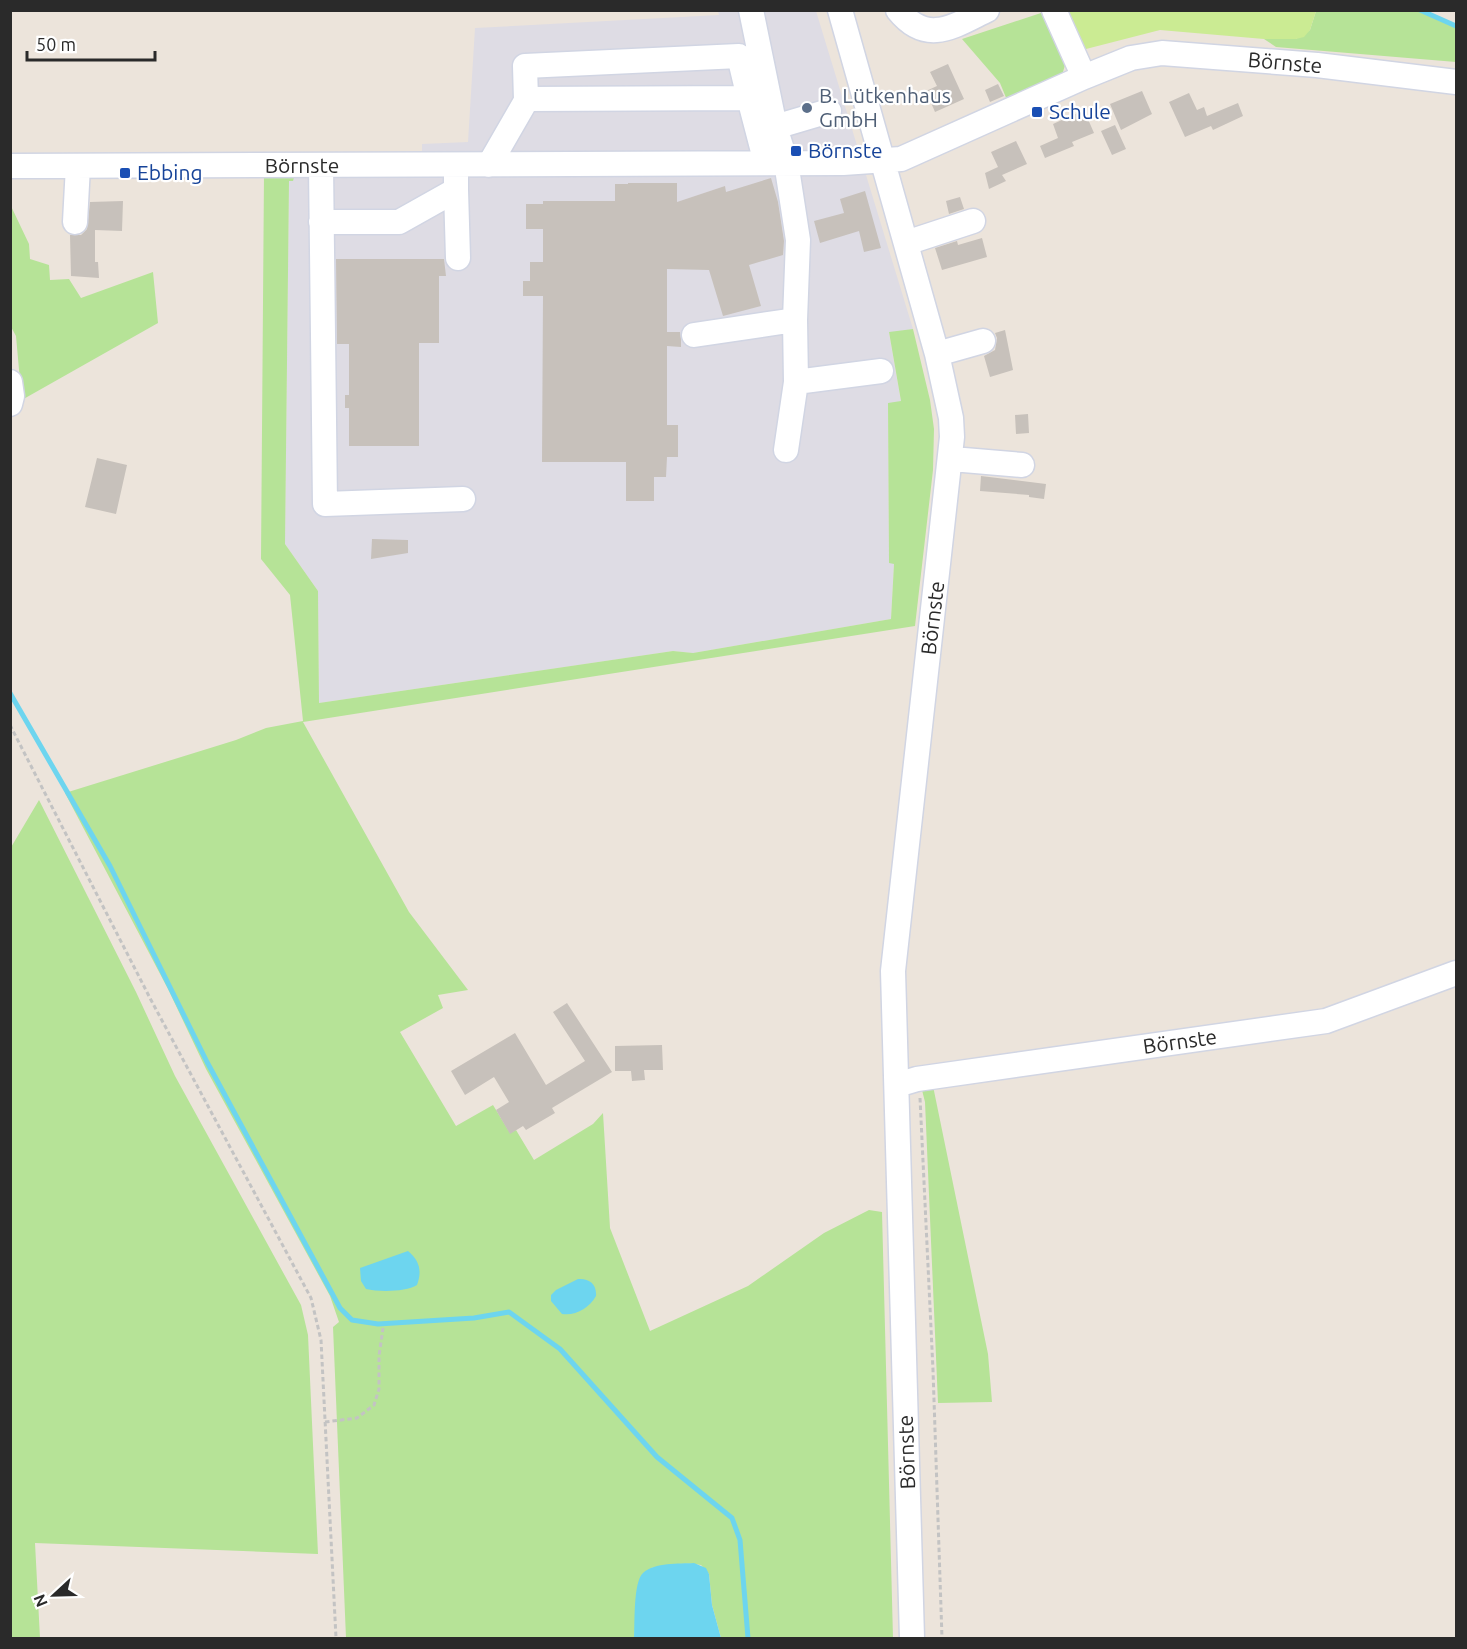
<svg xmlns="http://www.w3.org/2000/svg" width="1467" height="1649" font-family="Ubuntu,sans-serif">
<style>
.industrial{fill:#dedce4}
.green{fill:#b6e397}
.pitch{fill:#cbeb93}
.water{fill:#6dd5ef}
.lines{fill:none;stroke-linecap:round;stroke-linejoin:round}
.stream{stroke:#6dd5ef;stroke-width:5}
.building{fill:#c7c1bb}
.minor-casing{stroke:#d1d5e3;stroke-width:27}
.path{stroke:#c3c3c3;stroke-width:3;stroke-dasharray:4.5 3;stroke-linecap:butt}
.minor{stroke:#fff;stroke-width:24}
.service-dot{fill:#5c6f8a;stroke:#fff;stroke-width:2}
.transit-dot{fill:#1a4fb4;stroke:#fff;stroke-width:2}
.labels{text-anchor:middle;stroke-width:4.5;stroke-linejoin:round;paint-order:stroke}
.street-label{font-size:21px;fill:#2a2a2a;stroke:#fff}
.service-label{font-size:21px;fill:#4e5e75;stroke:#fff;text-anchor:start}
.transit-label{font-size:21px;fill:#164399;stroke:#fff;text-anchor:start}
</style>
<rect width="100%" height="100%" fill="#ece4db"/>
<!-- industrial -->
<path class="industrial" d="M 718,11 L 816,11 L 913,329 L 889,333 L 901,402 L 888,404 L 889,563 L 894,563 L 891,619 L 693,653 L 673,651 L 319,703 L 318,591 L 285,544 L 289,181 L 295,174 L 422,172 L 422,144 L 468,142 L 475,28 L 719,15 Z"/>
<!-- green -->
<path class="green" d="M 1316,11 L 1420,11 L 1456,27 L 1456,62 L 1276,47 L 1264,39 L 1296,39 L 1310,30 Z
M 1044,12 L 1066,62 L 1062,75 L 1007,100 L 1000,83 L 962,39 Z
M 264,174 L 295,174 L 293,181 L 289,181 L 285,544 L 318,591 L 319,703 L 673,651 L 693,653 L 891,619 L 894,564 L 889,563 L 888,403 L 901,401 L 889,332 L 913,329 L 930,400 L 934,429 L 933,470 L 915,626 L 303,722 L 409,912 L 468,990 L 438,995 L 443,1008 L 400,1032 L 456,1126 L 493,1105 L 510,1133 L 516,1130 L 534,1160 L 593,1124 L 603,1113 L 610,1228 L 650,1331 L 748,1286 L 824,1233 L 869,1210 L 882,1212 L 893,1638 L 721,1638 L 712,1605 L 709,1574 L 701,1565 C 685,1562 667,1565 651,1568 L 636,1619 L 634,1638 L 346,1638 L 333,1327 L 339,1322 L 330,1296 L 206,1069 L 168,989 L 65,793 L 236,740 L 266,728 L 303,721 L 290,595 L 261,559 Z
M 10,204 L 29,244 L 30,259 L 49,265 L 50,280 L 69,279 L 81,298 L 153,272 L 158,323 L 20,401 L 21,392 L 16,336 L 10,325 Z
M 39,800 L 136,992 L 175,1076 L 301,1305 L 308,1335 L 318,1554 L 35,1543 L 40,1638 L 11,1638 L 10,849 Z
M 933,1086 L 988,1354 L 992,1402 L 938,1403 L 925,1102 L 922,1090 Z"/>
<!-- pitch -->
<path class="pitch" d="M 1060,11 L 1316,11 L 1310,30 L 1304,37 L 1296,39 L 1264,39 L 1160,30 L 1086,49 L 1078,49 Z"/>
<!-- water -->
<path class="water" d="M 408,1251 C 420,1261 422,1271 417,1285 C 406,1292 379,1292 366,1289 L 361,1281 L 360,1268 Z
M 578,1279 C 589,1278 597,1284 596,1296 C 589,1308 576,1316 562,1314 L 551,1301 L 551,1295 L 556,1290 Z
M 694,1563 L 706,1568 L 709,1574 L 712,1605 L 721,1638 L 634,1638 C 635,1624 633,1582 643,1573 C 655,1562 679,1564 694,1563 Z"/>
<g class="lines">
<!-- stream -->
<path class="stream" d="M 1420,10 L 1456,26
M 10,693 L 110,866 L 207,1062 L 340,1308 L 352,1320 L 378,1324 L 474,1318 L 509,1312 L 560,1349 L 657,1457 L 732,1518 L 740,1540 L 748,1638"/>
</g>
<!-- building -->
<path class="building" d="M 948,64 L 964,99 L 935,112 L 926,91 L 937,86 L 930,72 Z
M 998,84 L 1004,96 L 990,102 L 985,90 Z
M 1142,91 L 1152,114 L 1121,130 L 1110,104 Z
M 1189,93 L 1197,110 L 1204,107 L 1207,116 L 1238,103 L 1243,116 L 1213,130 L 1211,126 L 1185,137 L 1169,102 Z
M 1084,110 L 1094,133 L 1072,142 L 1074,146 L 1045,158 L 1040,146 L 1058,138 L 1053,124 Z
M 1115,125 L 1126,149 L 1112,155 L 1101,131 Z
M 1016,141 L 1027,164 L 1002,175 L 1006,181 L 989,189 L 985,173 L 998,167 L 991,152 Z
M 771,178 L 778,202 L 784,241 L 783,255 L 749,265 L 761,306 L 723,316 L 709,270 L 667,269 L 667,332 L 680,332 L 681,340 L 681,347 L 667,346 L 667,425 L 678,425 L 678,457 L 667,457 L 666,477 L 654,477 L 654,501 L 626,501 L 626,462 L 542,462 L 543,296 L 523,296 L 523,281 L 530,281 L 530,262 L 543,262 L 543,229 L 526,229 L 526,204 L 543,204 L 543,201 L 615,201 L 615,184 L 628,184 L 628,183 L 677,183 L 677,202 L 725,186 L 726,192 Z
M 865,191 L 881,248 L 864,252 L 859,231 L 820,243 L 814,221 L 844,213 L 840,199 Z
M 960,197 L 964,209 L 949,214 L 946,201 Z
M 123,201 L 122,231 L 95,230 L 95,262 L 98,262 L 99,278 L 71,276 L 70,235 L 81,235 L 87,229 L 90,202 Z
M 982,238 L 987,257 L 942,270 L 935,248 L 957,241 L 958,245 Z
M 336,259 L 444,259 L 446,276 L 439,276 L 439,343 L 419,343 L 419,446 L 349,446 L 349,408 L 345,408 L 345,395 L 349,395 L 349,344 L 337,344 Z
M 1005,330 L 1013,370 L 990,377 L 984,356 L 995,350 L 997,338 L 995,333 Z
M 1028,414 L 1029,433 L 1016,434 L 1015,415 Z
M 97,458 L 127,465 L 116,514 L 85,507 Z
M 981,476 L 1046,484 L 1044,499 L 1029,497 L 1029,495 L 980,491 Z
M 372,539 L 408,540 L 408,553 L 371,559 Z
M 567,1003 L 612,1072 L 552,1108 L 555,1113 L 526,1130 L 523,1126 L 510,1134 L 496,1110 L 509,1102 L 494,1077 L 465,1095 L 451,1071 L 515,1033 L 546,1085 L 585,1061 L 553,1012 Z
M 662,1045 L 663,1070 L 644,1070 L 645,1080 L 632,1081 L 631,1071 L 615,1071 L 615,1046 Z"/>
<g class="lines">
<defs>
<path id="minor" d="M 840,10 L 937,354 L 951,418 L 952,437 L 893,971 L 912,1638
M 898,10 C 927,46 954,26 987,10
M 1054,10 L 1084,77
M 526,100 L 525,66 L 739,56 L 749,98
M 775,127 L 829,111
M 489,165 L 527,99 L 749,98 L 766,163
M 10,166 L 843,163 L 901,159 L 1084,77 L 1131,58 L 1162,53 L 1317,65 L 1456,82
M 321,166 L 325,504 L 463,499
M 456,190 L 458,258
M 75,222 L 78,166
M 321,222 L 399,222 L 456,190 L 456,166
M 906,243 L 973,221
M 694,335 L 795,320 L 798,240 L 786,162 L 775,127 L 751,10
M 937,354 L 983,341
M 10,382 L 12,396 L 10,404
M 796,382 L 881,371
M 786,450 L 796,382 L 795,320
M 952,459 L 1022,465
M 897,1085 L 917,1079 L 1326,1021 L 1456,973"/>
</defs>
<!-- minor casing -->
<use href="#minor" class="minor-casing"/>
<!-- path -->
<path class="path" d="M 10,725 L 151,1000 L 311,1298 L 321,1340 L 336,1638
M 920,1098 L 933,1370 L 942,1638
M 325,1422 L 357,1418 L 374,1405 L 379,1389 L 379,1356 L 383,1328"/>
<!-- minor -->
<use href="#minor" class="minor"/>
</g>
<!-- markers -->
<circle class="service-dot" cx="807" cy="108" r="6"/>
<g class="transit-dot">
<rect x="1031" y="106" width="12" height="12" rx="3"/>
<rect x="790" y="145" width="12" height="12" rx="3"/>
<rect x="119" y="167" width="12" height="12" rx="3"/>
</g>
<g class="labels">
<!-- street labels -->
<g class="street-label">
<text transform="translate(1285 63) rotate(5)" y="7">Börnste</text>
<text x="302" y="173">Börnste</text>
<text transform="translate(933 618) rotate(-83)" y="7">Börnste</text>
<text transform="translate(1180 1042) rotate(-8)" y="7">Börnste</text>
<text transform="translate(907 1452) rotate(-92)" y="7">Börnste</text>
</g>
<!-- service labels -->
<g class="service-label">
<text x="819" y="103">B. Lütkenhaus<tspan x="819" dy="24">GmbH</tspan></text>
</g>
<!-- transit labels -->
<g class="transit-label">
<text x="1049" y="119">Schule</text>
<text x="808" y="158">Börnste</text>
<text x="137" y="180">Ebbing</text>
</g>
</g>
<!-- border -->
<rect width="1467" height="1649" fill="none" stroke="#2a2a2a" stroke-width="24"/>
<!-- north arrow -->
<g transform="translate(54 1595) rotate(248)" stroke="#ffffff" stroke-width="4.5" paint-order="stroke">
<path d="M0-4.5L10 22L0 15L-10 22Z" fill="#2a2a2a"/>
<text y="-9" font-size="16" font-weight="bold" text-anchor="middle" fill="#2a2a2a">N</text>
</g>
<!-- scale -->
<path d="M27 51v9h128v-9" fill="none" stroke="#2a2a2a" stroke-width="3"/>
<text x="36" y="51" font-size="18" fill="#2a2a2a" stroke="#ffffff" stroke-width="4.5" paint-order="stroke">50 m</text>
</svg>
